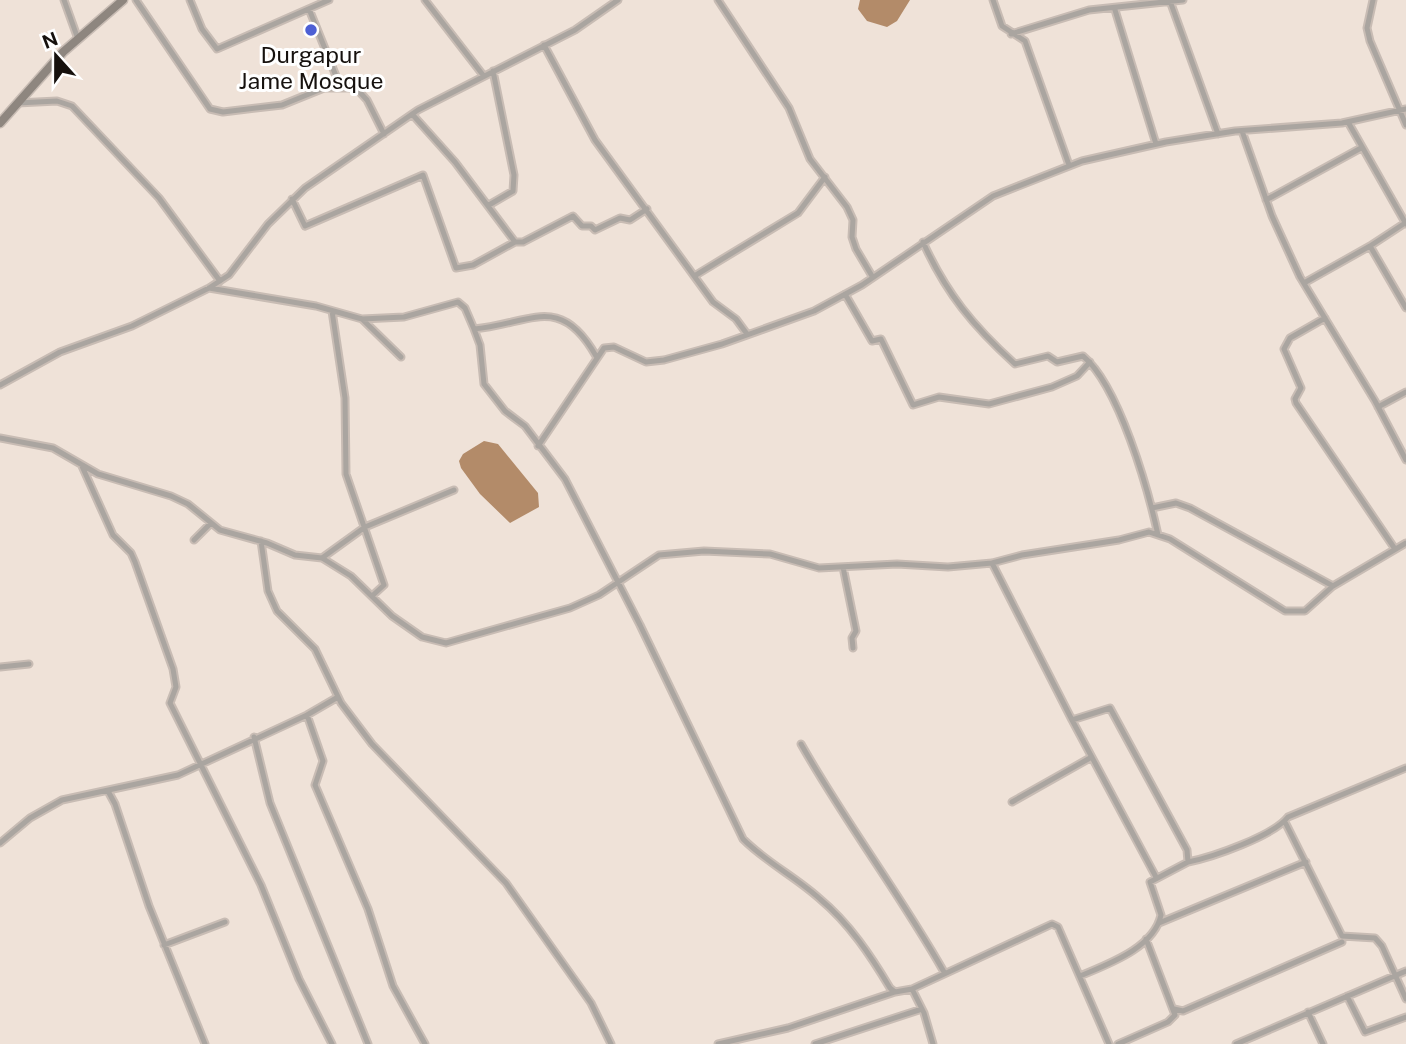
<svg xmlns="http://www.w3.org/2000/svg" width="1406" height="1044" font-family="'Public Sans',sans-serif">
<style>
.water{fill:#b38b69}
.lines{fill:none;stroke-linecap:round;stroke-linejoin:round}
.street-casing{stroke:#c8bcb4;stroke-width:9}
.secondary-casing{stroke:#c8bcb4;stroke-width:11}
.street{stroke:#aaa5a0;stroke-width:5}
.secondary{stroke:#8e867f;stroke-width:8}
.poi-dot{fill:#4d5fd4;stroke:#fff;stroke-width:2.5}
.labels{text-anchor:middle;stroke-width:6;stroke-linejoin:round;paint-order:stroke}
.poi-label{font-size:23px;fill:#16110e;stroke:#fff}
</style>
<rect width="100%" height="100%" fill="#efe2d8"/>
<!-- water -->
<path class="water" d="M 860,0 L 910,0 L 897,21 L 887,27 L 867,21 L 858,9 Z
M 484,441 L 498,444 L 538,493 L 539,507 L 510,523 L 480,494 L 461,468 L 459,461 L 463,454 Z"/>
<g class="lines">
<defs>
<path id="street" d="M 64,0 L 78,39
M 136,0 L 210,109 L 223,112 L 282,105 L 324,88 L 356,88 L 367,100 L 384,134
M 190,0 L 202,29 L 217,49 L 329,0
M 425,0 L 483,75
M 718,0 L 789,108 L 810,159 L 847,207 L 853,220 L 852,237 L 856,249 L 872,276
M 993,0 L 1002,26 L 1025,41 L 1069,165
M 1373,0 L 1367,28 L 1370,41 L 1406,125
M 1170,1 L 1218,134
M 309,9 L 340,86
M 1115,10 L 1156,144
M 1011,34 L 1089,10 L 1183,0
M 544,45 L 595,140 L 713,302 L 736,319 L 747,334
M 17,103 L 57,101 L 72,106 L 159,198 L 220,281
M 412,114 L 455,162 L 515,242 L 523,242 L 573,216 L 582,226 L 591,226 L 595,230 L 620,218 L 630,220 L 647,209
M 1348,122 L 1406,224
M 1242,131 L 1272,216 L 1300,277 L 1375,401 L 1406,460
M 292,199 L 305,226 L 423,175 L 456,268 L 473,265 L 515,242
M 1266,200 L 1361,148
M 489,205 L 513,191 L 514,175 L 493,71
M 1405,223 L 1370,246 L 1406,308
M 923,242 C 946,293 973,326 1015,364 L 1048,356 L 1057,362 L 1083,356 C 1119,386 1148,489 1158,535
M 696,275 L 798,213 L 825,177
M 1304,283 L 1370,246
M 209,288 L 316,306 L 362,319 L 404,317 L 458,302 L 465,308 L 474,329 C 530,324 560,292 596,356
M 845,294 L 872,341 L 881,339 L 913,405 L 939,397 L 989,404 L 1052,387 L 1077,376 L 1090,362
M 332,311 L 345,398 L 346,474 L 384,585 L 372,596
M 1325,318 L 1290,338 L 1284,349 L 1301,388 L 1295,399 L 1296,403 L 1395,549
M 362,319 L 401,357
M 474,329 L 480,345 L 484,384 L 505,411 L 525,426 L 565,479 L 640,625 L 743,839 C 767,863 796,877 820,899 C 849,923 871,956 890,988 L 895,992 L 912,989 L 924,1013 L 933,1044
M 0,385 L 60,352 L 132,326 L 209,288 L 229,275 L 268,224 L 305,188 L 418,110 L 575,30 L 618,0
M 1378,407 L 1406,392
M 0,438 L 53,448 L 98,474 L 171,496 L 188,504 L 220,530 L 267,543 L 295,555 L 322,558 L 351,576 L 392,616 L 422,637 L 446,643 L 570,608 L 599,595 L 659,555 L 704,551 L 770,554 L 819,568 L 897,564 L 948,567 L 992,563 L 1022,555 L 1119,540 L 1149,532 L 1170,539 L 1285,611 L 1305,611 L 1333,586 L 1406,543
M 538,446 L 604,348 L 614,347 L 646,362 L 664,360 L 722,344 L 814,311 L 862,285 L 993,196 L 1082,161 L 1166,142 L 1235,131 L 1342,123 L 1406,109
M 81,464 L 113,535 L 131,553 L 135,562 L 173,669 L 176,687 L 170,703 L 261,885 L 299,979 L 332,1044
M 1152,508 L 1176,503 L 1190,508 L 1333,586
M 194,540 L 211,523
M 261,541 L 268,591 L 277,611 L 315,649 L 341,703 L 372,744 L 506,883 L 591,1003 L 611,1044
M 322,558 L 365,527 L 454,490
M 992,563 L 1072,720 L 1110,708 L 1187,850 L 1188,862 L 1150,882 L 1161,915 C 1154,948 1108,964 1080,976
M 843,567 L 856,631 L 852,638 L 853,648
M 0,667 L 29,664
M 307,715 L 323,761 L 315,785 L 368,909 L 393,986 L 425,1044
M 1072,720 L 1156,877
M 254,737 L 270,803 L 368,1044
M 801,744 C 845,822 900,894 944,972
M 108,791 L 115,804 L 149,906 L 205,1044
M 1012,802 L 1090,758
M 1285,822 L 1342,936 L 1375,938 L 1382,946 L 1406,999
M 0,843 L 30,818 L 62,800 L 178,775 L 307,715 L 338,697
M 1188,862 C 1213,857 1273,836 1288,817 L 1406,768
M 1159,923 L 1306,862
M 164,945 L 225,922
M 912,989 L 1052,924 L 1058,927 L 1109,1044
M 1347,996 L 1365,1032 L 1406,1017
M 1174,1009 L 1183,1011 L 1342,942
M 1308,1012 L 1323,1044
M 718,1044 L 788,1028 L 895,992
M 815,1044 L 922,1009
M 1118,1044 L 1168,1022 L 1175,1015 L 1146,939
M 1236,1044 L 1406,971"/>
<path id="secondary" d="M 0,123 L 63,52 L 123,0"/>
</defs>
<!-- street casing -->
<use href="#street" class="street-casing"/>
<!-- secondary casing -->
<use href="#secondary" class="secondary-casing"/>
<!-- street -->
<use href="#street" class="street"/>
<!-- secondary -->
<use href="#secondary" class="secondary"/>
</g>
<!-- markers -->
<circle class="poi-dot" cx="311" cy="30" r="7"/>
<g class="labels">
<!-- poi labels -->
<g class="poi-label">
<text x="311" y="63">Durgapur<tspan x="311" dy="26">Jame Mosque</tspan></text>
</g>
</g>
<!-- north arrow -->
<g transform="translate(56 56) rotate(339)" stroke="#ffffff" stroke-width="5" paint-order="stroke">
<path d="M0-5L12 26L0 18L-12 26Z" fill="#16110e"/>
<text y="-10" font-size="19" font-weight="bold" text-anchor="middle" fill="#16110e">N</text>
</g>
</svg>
